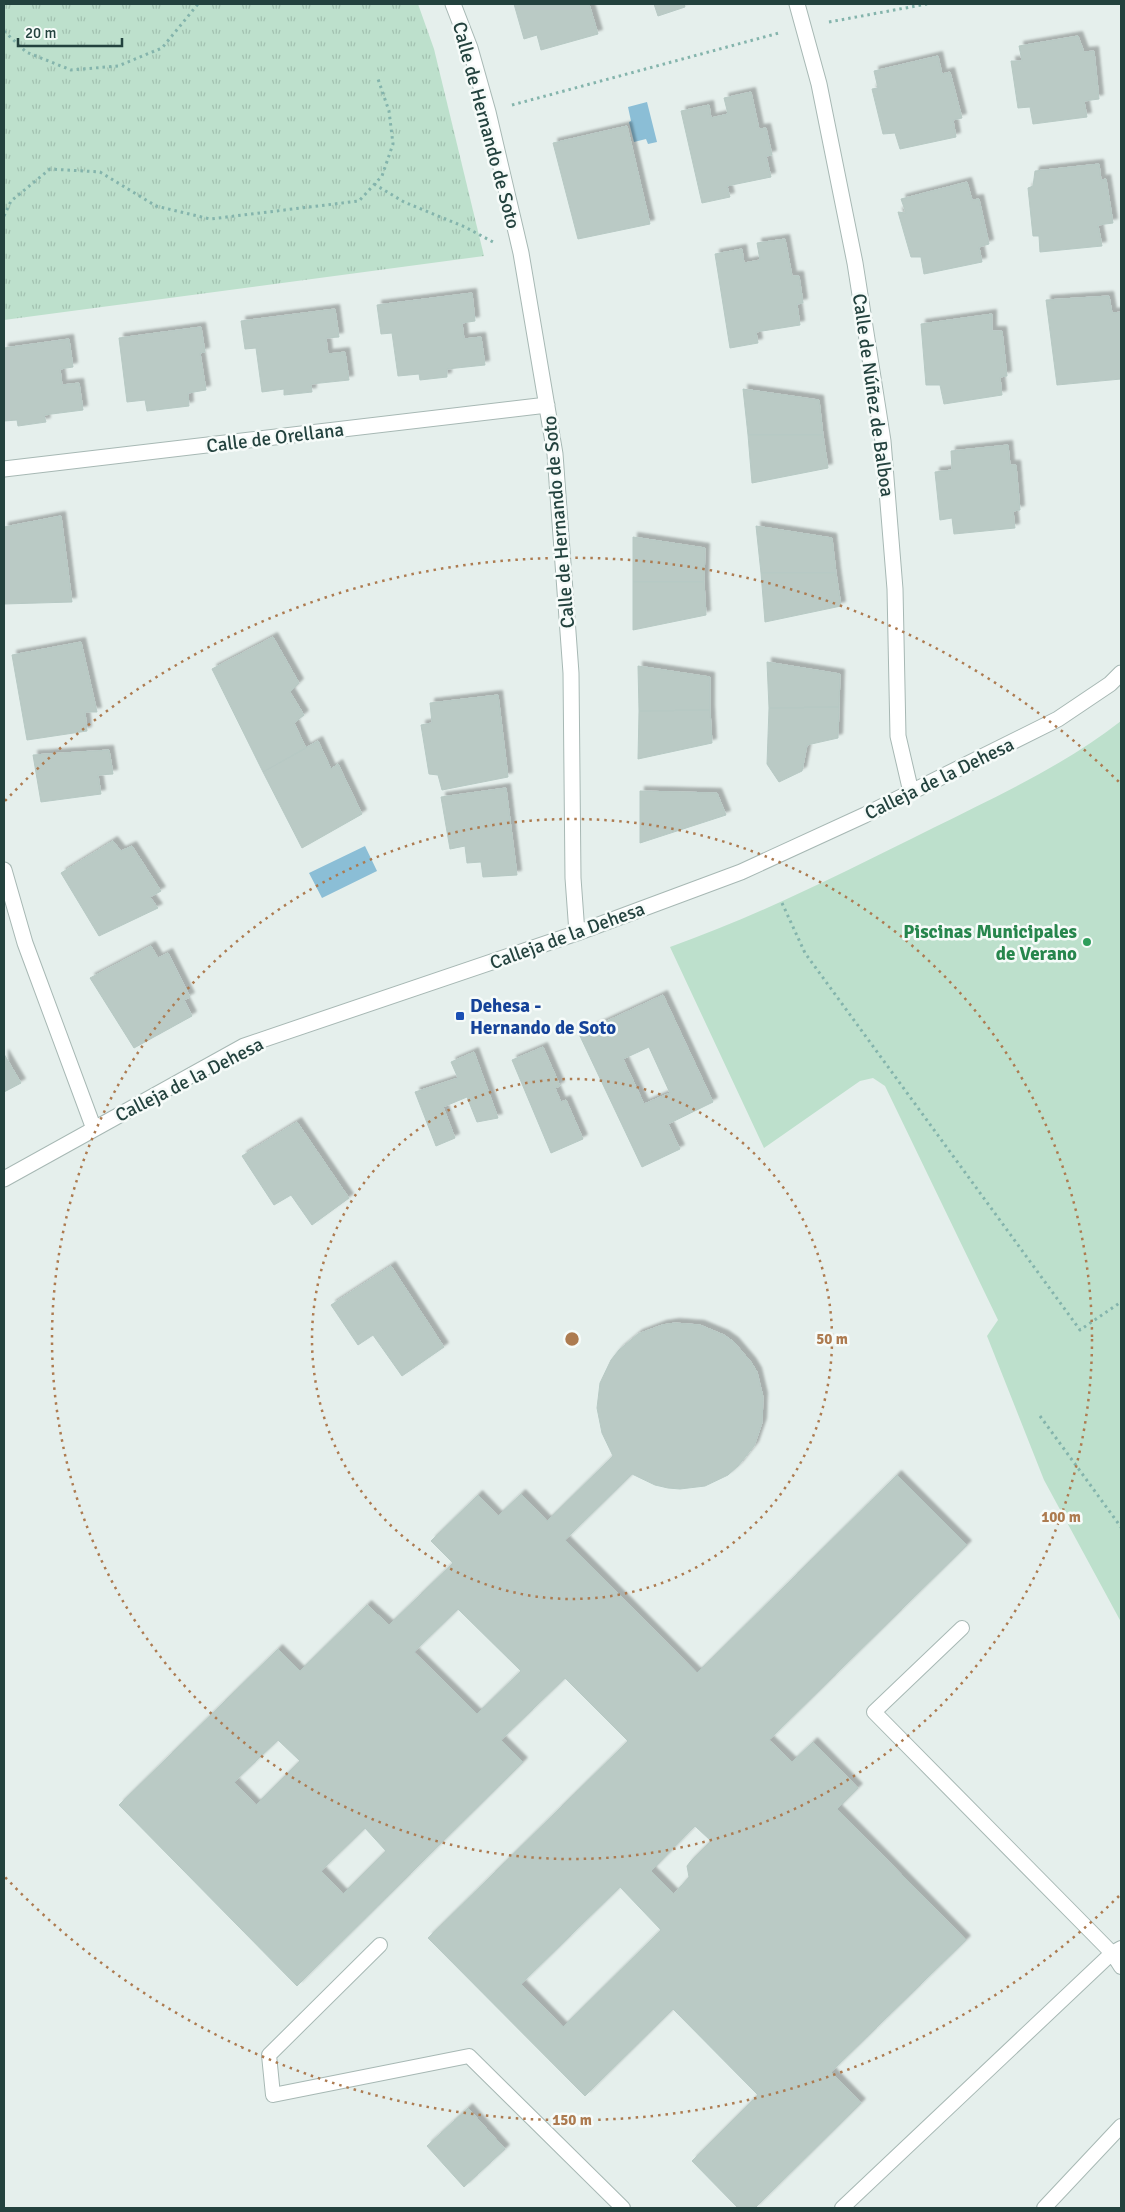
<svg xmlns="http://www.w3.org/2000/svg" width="1125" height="2212" font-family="Signika,sans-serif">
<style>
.park{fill:url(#park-tufts)}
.garden{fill:#bde0cc}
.water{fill:#8bbed6}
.building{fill:#bacac5;stroke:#b7c9c4;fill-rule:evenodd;filter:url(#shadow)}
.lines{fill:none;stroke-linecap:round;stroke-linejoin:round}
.lane-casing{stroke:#a7b8b4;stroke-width:16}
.street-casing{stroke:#a7b8b4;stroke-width:17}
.path{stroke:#84b4ac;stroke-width:3;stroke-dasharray:2.5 4;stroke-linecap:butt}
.lane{stroke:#fff;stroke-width:14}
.street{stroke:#fff;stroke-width:15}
.ring{fill:none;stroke:#ad7b50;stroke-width:2.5;stroke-dasharray:2.5 5}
.leisure-dot{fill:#2e9e5b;stroke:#f6fbf9;stroke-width:2}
.transit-dot{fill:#1a4fb4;stroke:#f6fbf9;stroke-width:2}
.labels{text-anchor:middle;stroke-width:5;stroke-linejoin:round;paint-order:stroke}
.street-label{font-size:19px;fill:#23423e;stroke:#f6fbf9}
.leisure-label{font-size:19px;font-weight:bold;fill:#27864d;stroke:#f6fbf9;text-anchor:end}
.transit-label{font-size:19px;font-weight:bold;fill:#164399;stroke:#f6fbf9;text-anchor:start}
.centre{fill:#ad7b50;stroke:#f6fbf9;stroke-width:2.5}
.ring-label{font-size:15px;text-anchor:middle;font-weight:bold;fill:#ad7b50;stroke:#f6fbf9;stroke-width:5;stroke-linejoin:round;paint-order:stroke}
</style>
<defs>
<pattern id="park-tufts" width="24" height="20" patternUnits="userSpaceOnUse" patternTransform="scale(1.25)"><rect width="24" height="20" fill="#bde0cc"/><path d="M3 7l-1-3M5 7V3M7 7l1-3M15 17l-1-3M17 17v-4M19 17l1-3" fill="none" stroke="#a2c1b0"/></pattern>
<filter id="shadow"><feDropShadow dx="4.5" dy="-4.5" stdDeviation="1" flood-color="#0004"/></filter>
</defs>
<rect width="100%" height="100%" fill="#e5efec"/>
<!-- park -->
<path class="park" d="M 4,4 L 418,4 L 434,49 L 484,256 L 4,320 Z"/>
<!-- garden -->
<path class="garden" d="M 1121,721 L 1121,1622 L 1044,1480 L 987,1336 L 998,1320 L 885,1086 L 873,1078 L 860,1081 L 764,1148 L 670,947 C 763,914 846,871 933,828 C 997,796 1065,765 1121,721 Z"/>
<!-- water -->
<path class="water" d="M 647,102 L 657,142 L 648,144 L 646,139 L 634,142 L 629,122 L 631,121 L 628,107 Z
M 365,846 L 377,871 L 322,898 L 309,873 Z"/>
<!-- building -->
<path class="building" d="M 514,4 L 589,4 L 598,34 L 541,50 L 537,35 L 524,39 Z
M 654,4 L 684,4 L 685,7 L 658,16 Z
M 1078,36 L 1084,52 L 1094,51 L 1099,99 L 1084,101 L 1087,117 L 1033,124 L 1030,107 L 1018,108 L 1011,61 L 1022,61 L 1019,46 Z
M 938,56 L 942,74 L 950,72 L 962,118 L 953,120 L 956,137 L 900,149 L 895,133 L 883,134 L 872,89 L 878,88 L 874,71 Z
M 751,92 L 759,129 L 766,128 L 772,155 L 766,156 L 771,177 L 727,186 L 730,197 L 702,203 L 681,111 L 709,105 L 711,118 L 728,114 L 724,98 Z
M 627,126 L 650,224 L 578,239 L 553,143 Z
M 1099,164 L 1101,180 L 1106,179 L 1113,223 L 1098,225 L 1102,246 L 1040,252 L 1039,236 L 1033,236 L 1028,188 L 1033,186 L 1035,171 Z
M 967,182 L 972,200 L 979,199 L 989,244 L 979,247 L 982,262 L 924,274 L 921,257 L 911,257 L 898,212 L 906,213 L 901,199 Z
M 785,239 L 792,276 L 799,276 L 803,303 L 797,304 L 800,325 L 756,332 L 758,343 L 730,348 L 715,254 L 742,249 L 744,263 L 760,260 L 757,243 Z
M 472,293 L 475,321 L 462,323 L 464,339 L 481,337 L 485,365 L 447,369 L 447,377 L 420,380 L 419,374 L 398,376 L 392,333 L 381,334 L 377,305 Z
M 1109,296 L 1112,313 L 1121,312 L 1121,379 L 1057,385 L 1046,300 Z
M 335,309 L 339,337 L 326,338 L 328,354 L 345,352 L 349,380 L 311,384 L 312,392 L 284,395 L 284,389 L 262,392 L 256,348 L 245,349 L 241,321 Z
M 992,314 L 992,331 L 1002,331 L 1007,376 L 1000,377 L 1002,395 L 944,404 L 940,385 L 926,385 L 921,324 Z
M 201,327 L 205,352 L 200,353 L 206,390 L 188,393 L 189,406 L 147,411 L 145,400 L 127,402 L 119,338 Z
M 69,339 L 73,367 L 60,369 L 62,385 L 79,383 L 83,410 L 44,415 L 46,422 L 18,426 L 17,420 L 4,421 L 4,348 Z
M 743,389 L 819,400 L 823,435 L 748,435 Z
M 748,435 L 823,435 L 828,468 L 752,483 Z
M 1008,445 L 1010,465 L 1016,465 L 1020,510 L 1013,511 L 1015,528 L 954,534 L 952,518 L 940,520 L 935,472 L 952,470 L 951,451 Z
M 61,516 L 72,602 L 4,604 L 4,527 Z
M 756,526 L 832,538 L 836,573 L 761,573 Z
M 633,537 L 705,548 L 704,582 L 633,582 Z
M 761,573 L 836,573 L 841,606 L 765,622 Z
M 633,582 L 704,582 L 706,615 L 633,630 Z
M 273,637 L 299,683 L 290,692 L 304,715 L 294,723 L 306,748 L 263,772 L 212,669 Z
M 81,642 L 97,712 L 85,712 L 87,731 L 27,740 L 12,655 Z
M 767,662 L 840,674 L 839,707 L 769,708 Z
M 638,666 L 710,677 L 710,710 L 639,711 Z
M 498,695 L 508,777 L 442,790 L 438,775 L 429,774 L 421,725 L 432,723 L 430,703 Z
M 839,707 L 838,738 L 807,745 L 802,771 L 779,782 L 767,764 L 769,708 Z
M 710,710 L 712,743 L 638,759 L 639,711 Z
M 318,741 L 331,769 L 338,764 L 362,814 L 302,848 L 263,772 Z
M 109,750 L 113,774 L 98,775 L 101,794 L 41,802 L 33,755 Z
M 506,788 L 517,875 L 483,877 L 481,862 L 467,863 L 465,846 L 450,849 L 441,797 Z
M 640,791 L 717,793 L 726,815 L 640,843 Z
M 113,841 L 121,851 L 132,846 L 161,891 L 150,897 L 158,908 L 99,936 L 61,873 Z
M 151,946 L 158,958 L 168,953 L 190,997 L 184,1000 L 192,1016 L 134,1048 L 90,978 Z
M 663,995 L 713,1102 L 668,1124 L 680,1149 L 642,1167 L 579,1034 ZM 649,1047 L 670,1093 L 644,1104 L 623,1059 Z
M 543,1047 L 560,1086 L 555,1088 L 561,1102 L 566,1100 L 583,1139 L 551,1153 L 512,1060 Z
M 474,1052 L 498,1118 L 477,1122 L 467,1097 L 443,1107 L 455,1138 L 436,1146 L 415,1092 L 458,1078 L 451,1062 Z
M 4,1054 L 21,1083 L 4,1092 Z
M 297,1122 L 349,1198 L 312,1225 L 291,1195 L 274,1205 L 242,1156 Z
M 391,1266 L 444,1347 L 402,1376 L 373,1335 L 358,1345 L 331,1305 Z
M 675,1323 L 700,1325 L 724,1335 L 734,1342 L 751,1362 L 757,1372 L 763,1397 L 762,1423 L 754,1446 L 738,1466 L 728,1475 L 705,1486 L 680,1489 L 668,1488 L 655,1485 L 632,1474 L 565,1540 L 697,1673 L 897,1475 L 967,1545 L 769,1740 L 792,1762 L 813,1742 L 858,1788 L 837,1809 L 966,1940 L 831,2072 L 861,2103 L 755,2208 L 738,2208 L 692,2161 L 758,2095 L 673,2009 L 585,2096 L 428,1938 L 628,1741 L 565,1678 L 501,1740 L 523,1762 L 297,1986 L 119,1805 L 278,1649 L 300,1671 L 367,1605 L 389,1625 L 453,1563 L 431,1541 L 478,1495 L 498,1516 L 521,1494 L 547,1521 L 613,1456 L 602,1433 L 597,1408 L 600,1383 L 611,1360 L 619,1350 L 638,1334 L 662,1325 ZM 458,1609 L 521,1671 L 477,1714 L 414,1652 ZM 278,1740 L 300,1761 L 256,1805 L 234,1782 ZM 695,1826 L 711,1841 L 690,1862 L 687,1866 L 689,1877 L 674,1894 L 651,1871 ZM 365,1828 L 386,1851 L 343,1894 L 321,1871 ZM 620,1887 L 661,1930 L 563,2027 L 521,1984 Z
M 468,2108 L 505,2149 L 464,2187 L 427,2146 Z"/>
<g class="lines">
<defs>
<path id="lane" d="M 962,1628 L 874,1712 L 1112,1953 L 1121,1967
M 380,1945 L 269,2055 L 273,2095 L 469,2056 L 623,2208
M 842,2208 L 1112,1953 L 1121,1948
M 1044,2208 L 1121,2126"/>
<path id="street" d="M 453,4 L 470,48 L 488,112 L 521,253 L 555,454 L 571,673 L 573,878 L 577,933
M 797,4 L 819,84 L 855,263 L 883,441 L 895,589 L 898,736 L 911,792
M 4,469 L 547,405
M 4,870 L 25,943 L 94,1129
M 4,1179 L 244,1046 L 577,933 L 741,872 L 865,815 L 1058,719 L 1110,684 L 1121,673"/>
</defs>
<!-- lane casing -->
<use href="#lane" class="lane-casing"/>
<!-- street casing -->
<use href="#street" class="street-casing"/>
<!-- path -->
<path class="path" d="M 829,22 L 927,4
M 4,31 L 26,52 L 71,70 L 118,66 L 162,48 L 198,4
M 512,105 L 779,33
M 374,184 L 404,202 L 465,227 L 493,242
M 4,216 L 11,201 L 50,169 L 100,172 L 156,206 L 210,219 L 359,201 L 382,176 L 393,144 L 389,111 L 378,79
M 782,903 L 805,953 L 1080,1330 L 1121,1302
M 1040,1416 L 1121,1527"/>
<!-- lane -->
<use href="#lane" class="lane"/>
<!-- street -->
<use href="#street" class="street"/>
</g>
<!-- distance rings -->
<g class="ring">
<circle cx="572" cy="1339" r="260"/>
<circle cx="572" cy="1339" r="520"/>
<path d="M1119 1896A781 781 0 0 1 5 1877M5 801A781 781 0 0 1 1119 782"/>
</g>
<!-- markers -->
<circle class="leisure-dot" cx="1087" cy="942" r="5"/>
<rect class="transit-dot" x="455" y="1011" width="10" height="10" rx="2.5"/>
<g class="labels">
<!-- street labels -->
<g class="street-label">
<text transform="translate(487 125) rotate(75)" y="7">Calle de Hernando de Soto</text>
<text transform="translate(874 395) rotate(82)" y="7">Calle de Núñez de Balboa</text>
<text transform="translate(275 437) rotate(-7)" y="7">Calle de Orellana</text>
<text transform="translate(558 522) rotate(-95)" y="7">Calle de Hernando de Soto</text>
<text transform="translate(939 778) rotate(-26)" y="7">Calleja de la Dehesa</text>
<text transform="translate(567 935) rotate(-20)" y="7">Calleja de la Dehesa</text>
<text transform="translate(189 1079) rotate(-27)" y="7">Calleja de la Dehesa</text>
</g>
<!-- leisure labels -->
<g class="leisure-label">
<text x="1077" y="938">Piscinas Municipales<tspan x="1077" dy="22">de Verano</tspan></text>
</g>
<!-- transit labels -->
<g class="transit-label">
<text x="470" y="1012">Dehesa -<tspan x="470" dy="22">Hernando de Soto</tspan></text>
</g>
</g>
<circle cx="572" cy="1339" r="8" class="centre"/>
<g class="ring-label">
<text x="832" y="1344">50 m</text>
<text x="1061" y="1522">100 m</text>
<text x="572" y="2125">150 m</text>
</g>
<!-- border -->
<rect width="1125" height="2212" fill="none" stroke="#23423e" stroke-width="10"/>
<!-- scale -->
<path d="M18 38v8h104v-8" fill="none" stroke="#23423e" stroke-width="2.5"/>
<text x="25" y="38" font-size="15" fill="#23423e" stroke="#f6fbf9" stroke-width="4" paint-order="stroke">20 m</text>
</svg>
